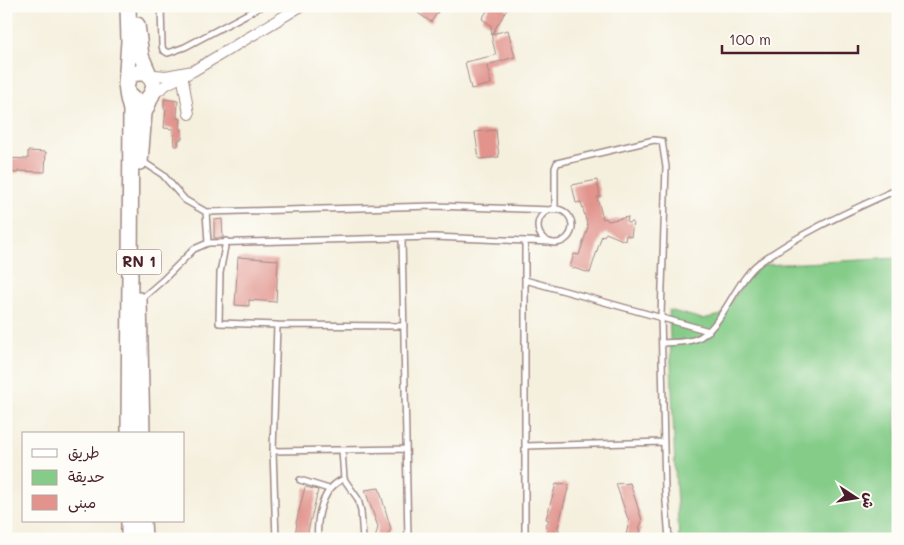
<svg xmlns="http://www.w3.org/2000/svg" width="904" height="545" font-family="Mali,'Playpen Sans Arabic',sans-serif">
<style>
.green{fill:#84cc88;stroke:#67765a}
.building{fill:#e1938c}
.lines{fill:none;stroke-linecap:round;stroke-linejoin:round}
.service-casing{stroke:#a08884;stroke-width:8}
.minor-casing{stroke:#a08884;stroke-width:12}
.primary-casing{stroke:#a08884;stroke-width:18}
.service{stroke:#fff;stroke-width:5}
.minor{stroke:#fff;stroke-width:10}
.primary{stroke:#fff;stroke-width:15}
.labels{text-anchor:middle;stroke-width:5;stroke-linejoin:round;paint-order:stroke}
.shield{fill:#fdfcf7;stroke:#806168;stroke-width:1}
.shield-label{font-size:15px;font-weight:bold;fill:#4a1f2b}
</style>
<rect width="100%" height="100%" fill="#fdfcf7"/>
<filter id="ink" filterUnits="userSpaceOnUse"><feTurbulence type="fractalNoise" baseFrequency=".02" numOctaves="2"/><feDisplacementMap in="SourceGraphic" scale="10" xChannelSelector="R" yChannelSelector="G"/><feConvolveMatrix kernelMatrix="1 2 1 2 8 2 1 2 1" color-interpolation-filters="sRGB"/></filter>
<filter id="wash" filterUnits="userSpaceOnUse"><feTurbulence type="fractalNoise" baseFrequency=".0096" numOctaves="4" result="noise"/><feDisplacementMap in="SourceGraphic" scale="20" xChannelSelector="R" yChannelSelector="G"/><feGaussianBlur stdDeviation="1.12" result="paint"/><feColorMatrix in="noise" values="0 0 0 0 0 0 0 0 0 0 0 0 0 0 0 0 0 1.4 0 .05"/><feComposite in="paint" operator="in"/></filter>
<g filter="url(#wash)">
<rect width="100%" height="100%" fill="#f5f0de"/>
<!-- green -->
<path class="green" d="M 898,258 L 898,409 L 895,409 L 898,443 L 898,539 L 679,539 L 675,470 L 669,310 L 702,319 L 721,315 L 752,273 L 764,265 Z"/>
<g id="blocks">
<!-- building -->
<path class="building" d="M 423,6 L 442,6 L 431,22 L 418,13 Z
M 490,6 L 509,6 L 492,34 L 508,30 L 515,57 L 487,65 L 491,84 L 471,89 L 465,62 L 496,55 L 492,39 L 491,25 L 482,19 Z
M 164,99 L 178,101 L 177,118 L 181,119 L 180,129 L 182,129 L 182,139 L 179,139 L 178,146 L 174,146 L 173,129 L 164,128 L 166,109 L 164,109 Z
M 496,130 L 499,157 L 479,159 L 475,132 Z
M 28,151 L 46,152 L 45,172 L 18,171 L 18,173 L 6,172 L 6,158 L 28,159 Z
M 597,180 L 600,197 L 597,197 L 603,219 L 606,218 L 608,221 L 628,217 L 627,223 L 633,222 L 631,237 L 626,235 L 625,241 L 606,233 L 604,236 L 602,235 L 590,273 L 570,267 L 574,254 L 579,255 L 588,227 L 581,202 L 576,203 L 572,185 Z
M 222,219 L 223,238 L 214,238 L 214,220 Z
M 238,257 L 278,260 L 276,302 L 249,300 L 249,306 L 235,305 Z
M 561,483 L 569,485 L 558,527 L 562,539 L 548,539 L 546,525 L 549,520 L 546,519 L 556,484 L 561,485 Z
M 623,483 L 624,484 L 630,483 L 641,517 L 642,523 L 639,528 L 641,529 L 639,539 L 625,539 L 629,522 L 616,484 Z
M 305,487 L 318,490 L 308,531 L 310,539 L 297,539 L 295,534 L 297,524 L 296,523 Z
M 379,488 L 391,529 L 385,539 L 375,539 L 378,527 L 365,490 Z"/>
</g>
</g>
<g filter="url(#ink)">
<use href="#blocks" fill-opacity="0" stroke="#a08884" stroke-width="1"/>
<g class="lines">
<defs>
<path id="service" d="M 161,6 L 162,46 L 163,50 L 168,53 L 185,47 L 262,6
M 142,161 L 163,175 L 185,200 L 206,212 L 434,206 L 552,210
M538 226a17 17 0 1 1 34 0a17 17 0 1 1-34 0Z
M 555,210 L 555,168 L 557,163 L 654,140 L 662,141 L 666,167 L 661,316 L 665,490 L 669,539
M 206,212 L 208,243
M 402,238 L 408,539
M 226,241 L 220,273 L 219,323 L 277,325 L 273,451 L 276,539
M 525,241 L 525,539
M 525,280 L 709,331
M 140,300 L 163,280 L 194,249 L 208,243 L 434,237 L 550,242
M 277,325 L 404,326
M 662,343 C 673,342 685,343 696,339 C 722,329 735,281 759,263 C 801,232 850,211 898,189
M 525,446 L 664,442
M 342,450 L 344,479 L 358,499 L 361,511 L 363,539
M 273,451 L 406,449
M 300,480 L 329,489
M 318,539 C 316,518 322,487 344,479"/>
<path id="minor" d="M 193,71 L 301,6
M 144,74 L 166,76 L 193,71 L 167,84 L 151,96
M 182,74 L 189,114"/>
<path id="primary" d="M 137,25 L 141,56 L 151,79
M 126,85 L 129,41 L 128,6
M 128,94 C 147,119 167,75 141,73 C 119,72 128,99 131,110 L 129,434
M 140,162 L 144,113 L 153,92
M 139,300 L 142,434
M 143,521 L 144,539
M 129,539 L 129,521"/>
</defs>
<!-- service casing -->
<use href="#service" class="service-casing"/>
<!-- minor casing -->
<use href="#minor" class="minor-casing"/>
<!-- primary casing -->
<use href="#primary" class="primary-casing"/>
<!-- service -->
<use href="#service" class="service"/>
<!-- minor -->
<use href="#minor" class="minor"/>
<!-- primary -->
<use href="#primary" class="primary"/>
</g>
</g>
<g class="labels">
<!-- shield labels -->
<rect class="shield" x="116.5" y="249.5" width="45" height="25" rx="4"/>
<g class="shield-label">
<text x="139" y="267">RN 1</text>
</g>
</g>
<!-- margin -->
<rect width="904" height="545" fill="none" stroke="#fdfcf7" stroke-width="25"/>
<!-- legend -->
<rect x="22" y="432" width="162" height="90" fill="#fdfcf7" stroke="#b5a4a5"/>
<rect x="32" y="449" width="25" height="8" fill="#ffffff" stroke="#b5a4a5"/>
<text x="68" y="458" font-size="15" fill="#4a1f2b">طريق</text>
<rect x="32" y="470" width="25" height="15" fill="#84cc88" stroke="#b5a4a5"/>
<text x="68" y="482" font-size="15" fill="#4a1f2b">حديقة</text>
<rect x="32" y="495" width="25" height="15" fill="#e1938c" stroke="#b5a4a5"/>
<text x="68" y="508" font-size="15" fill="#4a1f2b">مبنى</text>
<!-- north arrow -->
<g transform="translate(856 498) rotate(102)" stroke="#fdfcf7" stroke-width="4" paint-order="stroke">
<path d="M0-4L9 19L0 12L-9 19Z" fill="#4a1f2b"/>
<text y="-8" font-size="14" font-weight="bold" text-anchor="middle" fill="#4a1f2b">ش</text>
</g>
<!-- scale -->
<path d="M722 45v8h136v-8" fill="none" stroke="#4a1f2b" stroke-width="2.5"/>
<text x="729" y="45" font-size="15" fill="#4a1f2b" stroke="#fdfcf7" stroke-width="4" paint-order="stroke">100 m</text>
</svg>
